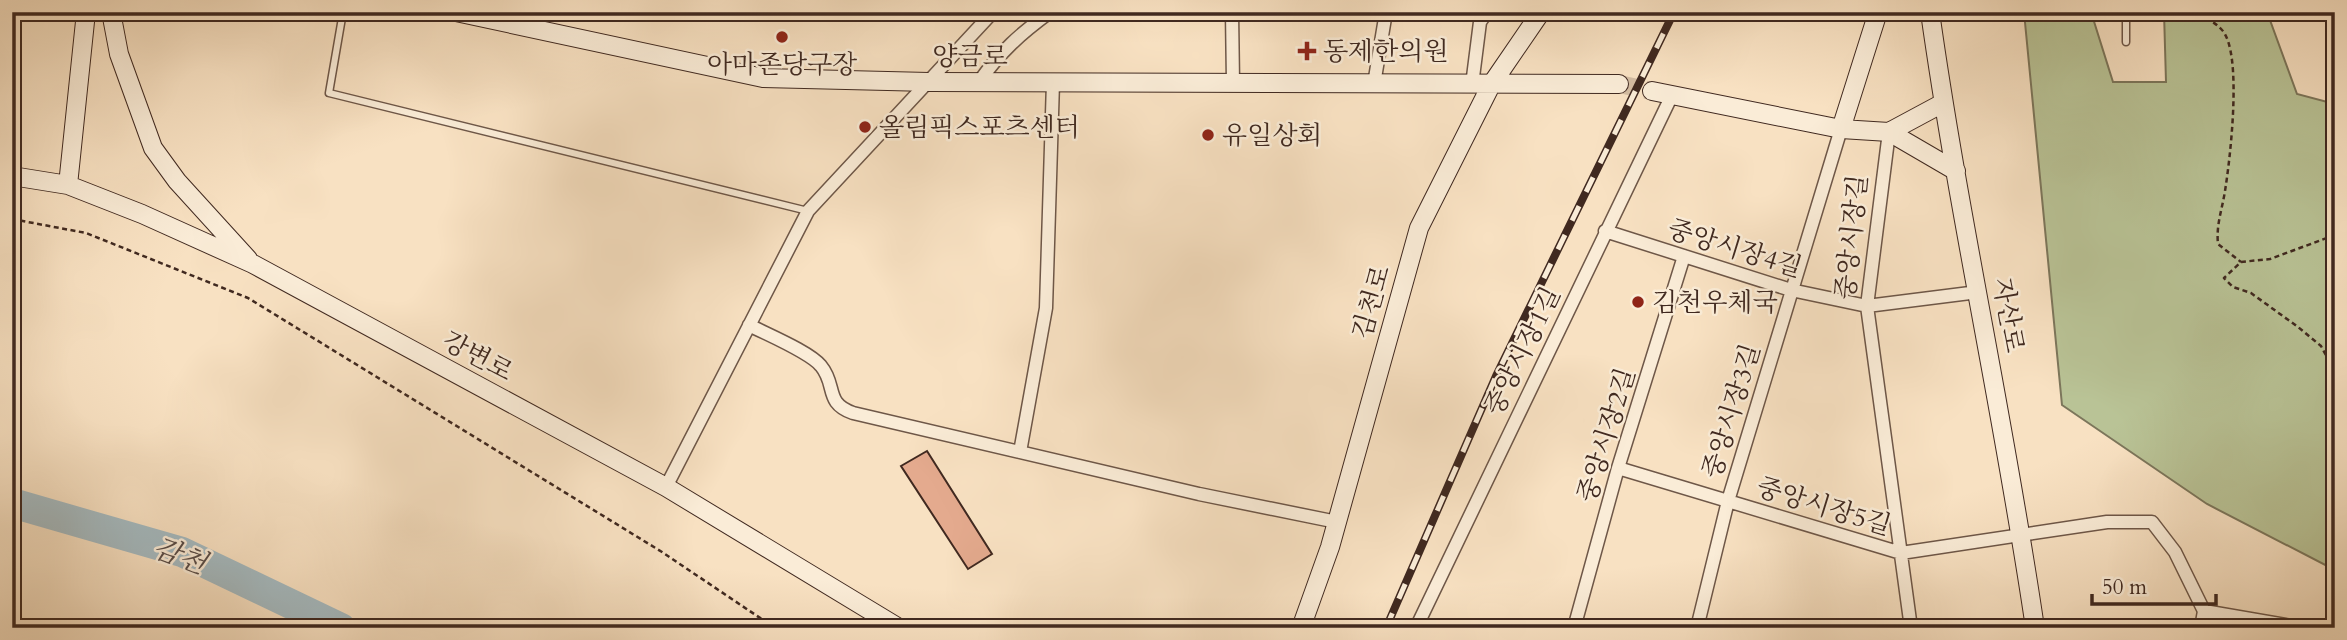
<svg xmlns="http://www.w3.org/2000/svg" width="2347" height="640" font-family="Cardo,'Noto Serif KR',serif">
<style>
.green{fill:#b9c396;stroke:#7c765b;stroke-width:2}
.lines{fill:none;stroke-linecap:round;stroke-linejoin:round}
.river{stroke:#a5bac0;stroke-width:30}
.building{fill:#e4aa8e;stroke:#402920;stroke-width:2}
.secondary-tunnel{stroke:#d3bca2;stroke-width:18;stroke-dasharray:18 9;stroke-linecap:butt}
.lane-casing{stroke:#6e5748;stroke-width:9}
.street-casing{stroke:#6e5748;stroke-width:15}
.secondary-casing{stroke:#402920;stroke-width:20}
.path{stroke:#402920;stroke-width:2.5;stroke-dasharray:5 3.5;stroke-linecap:butt}
.lane{stroke:#faecd7;stroke-width:6}
.street{stroke:#faecd7;stroke-width:12}
.secondary{stroke:#faecd7;stroke-width:18}
.rail-casing{stroke:#402920;stroke-width:8}
.rail{stroke:#faecd7;stroke-width:5;stroke-dasharray:16;stroke-linecap:butt}
.poi-dot{fill:#8f2418;stroke:#faecd7;stroke-width:2.5}
.labels{text-anchor:middle;stroke-width:5;stroke-linejoin:round;paint-order:stroke}
.poi-label{font-size:26px;fill:#402920;stroke:#faecd7;text-anchor:start}
.street-label{font-size:26px;fill:#402920;stroke:#faecd7}
.water-label{font-size:28px;font-style:italic;fill:#594d48;stroke:#faecd7}
</style>
<rect width="100%" height="100%" fill="#f8e1c2"/>
<filter id="stains"><feTurbulence type="fractalNoise" baseFrequency=".00286" numOctaves="4"/><feColorMatrix values="0 0 0 0 .2 0 0 0 0 .09 0 0 0 0 .02 0 0 0 .5 -.17"/></filter>
<radialGradient id="worn" r=".72"><stop offset=".6" stop-color="#630" stop-opacity="0"/><stop offset="1" stop-color="#630" stop-opacity=".3"/></radialGradient>
<!-- green -->
<path class="green" d="M 2024,12 L 2091,12 L 2113,82 L 2166,82 L 2164,12 L 2267,12 L 2297,94 L 2335,104 L 2335,570 L 2207,504 L 2062,405 Z"/>
<g class="lines">
<!-- river -->
<path class="river" d="M 12,503 L 182,552 L 341,628"/>
</g>
<!-- building -->
<path class="building" d="M 927,451 L 992,554 L 968,569 L 901,466 Z"/>
<g class="lines">
<!-- secondary-tunnel -->
<path class="secondary-tunnel" d="M 1619,84 L 1652,91"/>
<defs>
<path id="lane" d="M 343,12 L 329,93 L 808,211
M 2120,12 L 2126,20 L 2126,42"/>
<path id="street" d="M 1232,12 L 1233,83
M 979,82 C 1000,52 1020,34 1050,12
M 1374,84 L 1386,12
M 1472,85 L 1480,22 L 1487,12
M 1889,132 L 1867,306 L 1911,628
M 1605,231 L 1791,290 L 1867,306 L 1978,292
M 749,325 C 766,334 810,352 821,366 C 837,385 824,403 853,413 L 1199,494 L 1337,522
M 1020,452 L 1046,308 L 1053,82
M 1618,468 L 1901,553 L 2107,522 L 2152,522 L 2175,552 L 2204,611 L 2201,628
M 666,487 L 808,211 L 993,12
M 2204,611 L 2303,628
M 1416,628 L 1672,95
M 1574,628 L 1618,468 L 1684,256
M 1697,628 L 1728,501 L 1841,129"/>
<path id="secondary" d="M 111,12 L 119,54 L 153,148 L 177,181 L 248,259
M 456,12 L 763,78 L 929,82 L 1619,84
M 1930,12 C 1959,218 2005,422 2035,628
M 1652,91 L 1841,129 L 1889,132 L 1956,171
M 1841,129 L 1878,12
M 1889,132 L 1943,103
M 12,176 L 68,185 L 142,214 L 253,264 L 666,487 L 899,628
M 68,185 L 86,12
M 1301,628 L 1330,547 L 1419,228 L 1491,85 L 1541,12"/>
</defs>
<!-- lane casing -->
<use href="#lane" class="lane-casing"/>
<!-- street casing -->
<use href="#street" class="street-casing"/>
<!-- secondary casing -->
<use href="#secondary" class="secondary-casing"/>
<!-- path -->
<path class="path" d="M 2190,12 C 2202,16 2213,20 2222,30 C 2243,53 2230,160 2225,191 C 2222,210 2216,225 2218,244 L 2241,262
M 12,219 L 86,233 L 248,298 L 662,552 L 775,628
M 2335,235 L 2270,259 L 2241,262 L 2224,278 L 2233,287 L 2251,293 L 2298,327 L 2321,346 L 2335,372"/>
<!-- lane -->
<use href="#lane" class="lane"/>
<!-- street -->
<use href="#street" class="street"/>
<!-- secondary -->
<use href="#secondary" class="secondary"/>
<defs>
<path id="rail" d="M 1386,628 L 1496,376 L 1674,12"/>
</defs>
<!-- rail casing -->
<use href="#rail" class="rail-casing"/>
<!-- rail -->
<use href="#rail" class="rail"/>
</g>
<!-- markers -->
<g class="poi-dot">
<circle cx="782" cy="37" r="7"/>
<path d="M1303.5 40.5h7v7h7v7h-7v7h-7v-7h-7v-7h7z"/>
<circle cx="865" cy="127" r="7"/>
<circle cx="1208" cy="135" r="7"/>
<circle cx="1638" cy="302" r="7"/>
</g>
<g class="labels">
<!-- poi labels -->
<g class="poi-label">
<text x="1323" y="60">동제한의원</text>
<text x="782" y="73" text-anchor="middle">아마존당구장</text>
<text x="879" y="136">올림픽스포츠센터</text>
<text x="1222" y="144">유일상회</text>
<text x="1652" y="311">김천우체국</text>
</g>
<!-- street labels -->
<g class="street-label">
<text x="970" y="65">양금로</text>
<text transform="translate(1851 237) rotate(-84)" y="9">중앙시장길</text>
<text transform="translate(1735 248) rotate(17)" y="9">중앙시장4길</text>
<text transform="translate(1371 302) rotate(-74)" y="9">김천로</text>
<text transform="translate(2009 315) rotate(80)" y="9">자산로</text>
<text transform="translate(1522 351) rotate(-64)" y="9">중앙시장1길</text>
<text transform="translate(478 356) rotate(28)" y="9">강변로</text>
<text transform="translate(1731 411) rotate(-73)" y="9">중앙시장3길</text>
<text transform="translate(1606 435) rotate(-73)" y="9">중앙시장2길</text>
<text transform="translate(1824 506) rotate(17)" y="9">중앙시장5길</text>
</g>
<!-- water labels -->
<g class="water-label">
<text transform="translate(180 555) rotate(21)" y="10">감천</text>
</g>
</g>
<!-- margin -->
<rect width="2347" height="640" fill="none" stroke="#f8e1c2" stroke-width="42"/>
<rect x="14" y="14" width="2319" height="612" fill="none" stroke="#402920" stroke-width="3.5"/>
<rect x="21" y="21" width="2305" height="598" fill="none" stroke="#402920" stroke-width="2"/>
<!-- scale -->
<path d="M2092 594v10h124v-10" fill="none" stroke="#402920" stroke-width="3.5"/>
<text x="2102" y="594" font-size="21" fill="#402920" stroke="#faecd7" stroke-width="5" paint-order="stroke">50 m</text>
<rect width="100%" height="100%" filter="url(#stains)"/>
<rect width="100%" height="100%" fill="url(#worn)"/>
</svg>
